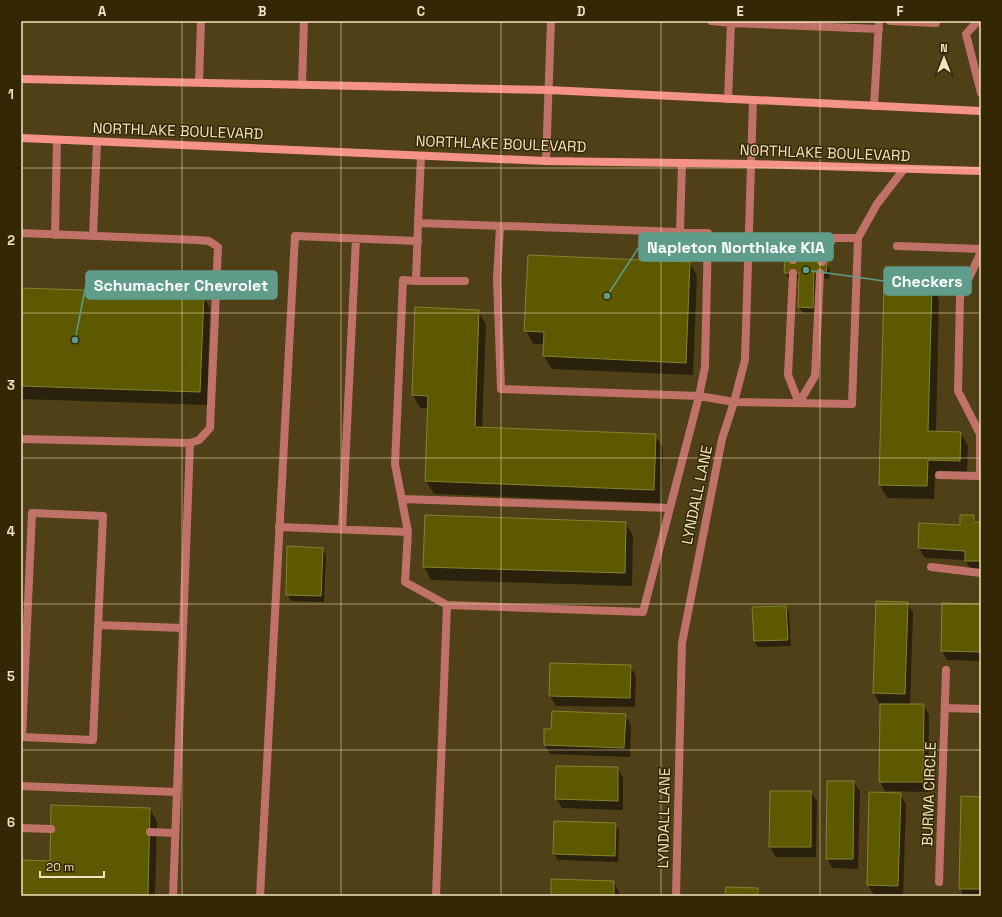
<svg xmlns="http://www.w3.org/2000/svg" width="1002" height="917" font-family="'Space Grotesk',sans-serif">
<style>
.shadow{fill:#0007}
.building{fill:#5d5900;stroke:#858232}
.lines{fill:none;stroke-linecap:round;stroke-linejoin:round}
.service{stroke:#c07168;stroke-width:8}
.minor{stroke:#c07168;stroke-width:8}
.secondary{stroke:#f69388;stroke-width:8}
.grid{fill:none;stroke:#f3e3be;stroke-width:1;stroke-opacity:0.55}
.labels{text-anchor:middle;stroke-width:3;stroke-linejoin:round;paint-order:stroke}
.street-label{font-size:15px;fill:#f3e3be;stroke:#332705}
.leader{fill:none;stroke:#5f9c8a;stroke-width:1.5}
.callout-dot{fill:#5f9c8a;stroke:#332705;stroke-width:1.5}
.callout{fill:#5f9c8a;stroke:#5f9c8a;stroke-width:1.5}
.callout-label{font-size:16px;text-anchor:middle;font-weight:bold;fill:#fff}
.neatline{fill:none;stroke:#f3e3be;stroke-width:1.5}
.grid-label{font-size:13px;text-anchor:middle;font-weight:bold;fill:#f3e3be}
</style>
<rect width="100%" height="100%" fill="#504017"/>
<!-- shadow -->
<path class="shadow" d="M 815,257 L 818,263 L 826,263 L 830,270 L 829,279 L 817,278 L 816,314 L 803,313 L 799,307 L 800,279 L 789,279 L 785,272 L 800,262 Z
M 690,263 L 697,276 L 693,375 L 552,369 L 544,356 L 545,344 L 533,344 L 526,330 Z
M 932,286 L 939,299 L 936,433 L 961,433 L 968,446 L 967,474 L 935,473 L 934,499 L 887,498 L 880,485 Z
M 21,289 L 203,295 L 210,308 L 207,405 L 21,399 Z
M 478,311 L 486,324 L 482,428 L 655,435 L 663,448 L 661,503 L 434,494 L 426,481 L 429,408 L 420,408 L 413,395 Z
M 973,516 L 977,523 L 981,523 L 981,571 L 971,570 L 965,560 L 925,558 L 919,548 L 920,524 L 961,526 Z
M 626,523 L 633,536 L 632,586 L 431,580 L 424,567 Z
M 322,549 L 326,555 L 324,602 L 291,601 L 287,594 Z
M 877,602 L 907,603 L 913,613 L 910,705 L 924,705 L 929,715 L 928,792 L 885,791 L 880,781 L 881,703 L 879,703 L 874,693 Z
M 981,605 L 981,661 L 947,660 L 942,650 Z
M 786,607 L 789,613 L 791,646 L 758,647 L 754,641 L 753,608 Z
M 630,666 L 636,676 L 635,707 L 556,706 L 550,696 Z
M 625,715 L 631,725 L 630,757 L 550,754 L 545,745 L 552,730 Z
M 618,768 L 623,778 L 623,810 L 562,808 L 556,798 Z
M 854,782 L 860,792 L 858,869 L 832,868 L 827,858 Z
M 811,792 L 817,802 L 816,857 L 776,857 L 770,847 Z
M 900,794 L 906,804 L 903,896 L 874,895 L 868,885 Z
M 981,798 L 981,896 L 964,896 L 960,888 Z
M 150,809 L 157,822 L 155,896 L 21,896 L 21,861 L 51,862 Z
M 616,824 L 619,830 L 618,862 L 558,860 L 554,854 Z
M 614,882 L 619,892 L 619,896 L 552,896 Z
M 757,889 L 761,896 L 726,896 Z"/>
<!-- building -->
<path class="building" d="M 528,255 L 690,262 L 686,363 L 543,356 L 544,332 L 524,331 Z
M 799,256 L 816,256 L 816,262 L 827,262 L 826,273 L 814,272 L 813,308 L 798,307 L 799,273 L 784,273 L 785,260 L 799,261 Z
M 884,284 L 932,285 L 928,431 L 961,432 L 960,461 L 928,460 L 927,486 L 879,485 Z
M 21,288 L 204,294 L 200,392 L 21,386 Z
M 415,307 L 479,310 L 475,427 L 656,434 L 654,490 L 425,481 L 428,396 L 412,395 Z
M 425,515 L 626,522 L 625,573 L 423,567 Z
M 960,515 L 974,515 L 974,522 L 981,522 L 981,561 L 965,561 L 965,551 L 918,548 L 919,523 L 960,525 Z
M 287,546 L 323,548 L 321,596 L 286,595 Z
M 876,601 L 908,602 L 905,694 L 873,693 Z
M 942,603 L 981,604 L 981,652 L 941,651 Z
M 786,606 L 788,640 L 754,641 L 752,607 Z
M 550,663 L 631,665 L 630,698 L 549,696 Z
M 880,704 L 924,704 L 923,782 L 879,782 Z
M 552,711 L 626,714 L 624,748 L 544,745 L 544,729 L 551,729 Z
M 556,766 L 618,767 L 618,801 L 555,799 Z
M 827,781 L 854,781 L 853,859 L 826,859 Z
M 770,791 L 811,791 L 811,847 L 769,847 Z
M 869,792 L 901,793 L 898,886 L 867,885 Z
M 961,796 L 981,797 L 981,889 L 959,889 Z
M 51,805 L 150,808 L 148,896 L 21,896 L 21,860 L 50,861 Z
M 554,821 L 616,823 L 615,856 L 553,854 Z
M 551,879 L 614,881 L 614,896 L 551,896 Z
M 726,887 L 758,888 L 758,896 L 725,896 Z"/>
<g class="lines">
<!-- service -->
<path class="service" d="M 711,21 L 731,23 L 879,29
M 890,21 L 936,23
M 978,21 L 966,34 L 981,93
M 199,82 L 201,21
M 302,85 L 304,21
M 728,99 L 731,23
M 874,106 L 879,21
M 418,223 L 421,156
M 500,226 L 497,279 L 501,389 L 699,396 L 734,402 L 852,404 L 858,238 L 877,204 L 904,169
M 680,231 L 682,163
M 21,233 L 198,240 L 209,241 L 218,247 L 210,428 L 199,440 L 190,443
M 55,235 L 57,140
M 93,236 L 97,142
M 897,246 L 981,249
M 793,260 L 797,241 L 802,238 L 858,238
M 822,262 L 824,250 L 834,238
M 793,273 L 788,375 L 799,403 L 815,376 L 820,273
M 416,281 L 403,280 L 395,464 L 408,532 L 405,582 L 447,605
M 21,439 L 190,443 L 173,896
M 939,475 L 980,476 L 980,434 L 958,391 L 960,297 L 981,252
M 402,499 L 670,508
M 32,513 L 103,516 L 93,740 L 22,737 Z
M 279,527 L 408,532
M 342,530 L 356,239
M 931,567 L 981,573
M 98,625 L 183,628
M 21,786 L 177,792
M 21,828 L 51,829
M 150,832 L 175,833
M 260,896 L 295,236 L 418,241
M 436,896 L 447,605 L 643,612 L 699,396 L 705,367 L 708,233 L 418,223 L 416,281 L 465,281"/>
<!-- minor -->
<path class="minor" d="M 546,161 L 551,21
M 946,708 L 981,709
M 939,882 L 946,670
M 676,896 L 682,643 L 722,439 L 734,402 L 745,360 L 753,100"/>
<!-- secondary -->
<path class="secondary" d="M 21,79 L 549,90 L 981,111
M 21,138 L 546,161 L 751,164 L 981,171"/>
</g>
<!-- grid -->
<path class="grid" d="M 182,21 L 182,896M 341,21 L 341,896M 501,21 L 501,896M 661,21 L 661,896M 820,21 L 820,896M 21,168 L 981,168M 21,313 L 981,313M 21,458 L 981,458M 21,604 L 981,604M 21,750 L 981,750"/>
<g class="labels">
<!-- street labels -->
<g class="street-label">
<text transform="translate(178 131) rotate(2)" y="5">NORTHLAKE BOULEVARD</text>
<text transform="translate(501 144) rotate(2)" y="5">NORTHLAKE BOULEVARD</text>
<text transform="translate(825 153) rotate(2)" y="5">NORTHLAKE BOULEVARD</text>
<text transform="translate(697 495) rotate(-78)" y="5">LYNDALL LANE</text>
<text transform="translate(929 794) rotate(-88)" y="5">BURMA CIRCLE</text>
<text transform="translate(664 818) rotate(-89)" y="5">LYNDALL LANE</text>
</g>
</g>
<!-- callouts -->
<path class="leader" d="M607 296L639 247M806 270L884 281M75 340L86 285"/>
<g class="callout-dot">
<circle cx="607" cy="296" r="4"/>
<circle cx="806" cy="270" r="4"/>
<circle cx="75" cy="340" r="4"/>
</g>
<g class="callout">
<rect x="639" y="233" width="194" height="28" rx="4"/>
<rect x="884" y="267" width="87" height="28" rx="4"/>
<rect x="86" y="271" width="191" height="28" rx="4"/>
</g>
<g class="callout-label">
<text x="736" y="253">Napleton Northlake KIA</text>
<text x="927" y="287">Checkers</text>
<text x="181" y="291">Schumacher Chevrolet</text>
</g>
<!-- border -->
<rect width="1002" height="917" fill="none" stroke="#332705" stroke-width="44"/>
<!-- north arrow -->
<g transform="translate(944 58)" stroke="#332705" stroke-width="3" paint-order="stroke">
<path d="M0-3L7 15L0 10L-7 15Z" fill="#f3e3be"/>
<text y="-6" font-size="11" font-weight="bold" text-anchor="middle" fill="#f3e3be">N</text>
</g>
<!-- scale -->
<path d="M40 871v6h64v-6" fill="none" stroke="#f3e3be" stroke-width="2"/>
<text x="46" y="871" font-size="12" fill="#f3e3be" stroke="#332705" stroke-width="3" paint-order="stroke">20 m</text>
<rect x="22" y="22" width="958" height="873" class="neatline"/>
<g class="grid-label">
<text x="102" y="16">A</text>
<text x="262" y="16">B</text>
<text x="421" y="16">C</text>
<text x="581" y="16">D</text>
<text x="740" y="16">E</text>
<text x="900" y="16">F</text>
<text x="11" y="99">1</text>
<text x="11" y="245">2</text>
<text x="11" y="390">3</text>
<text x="11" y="536">4</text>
<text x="11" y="681">5</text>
<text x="11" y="827">6</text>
</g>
</svg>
